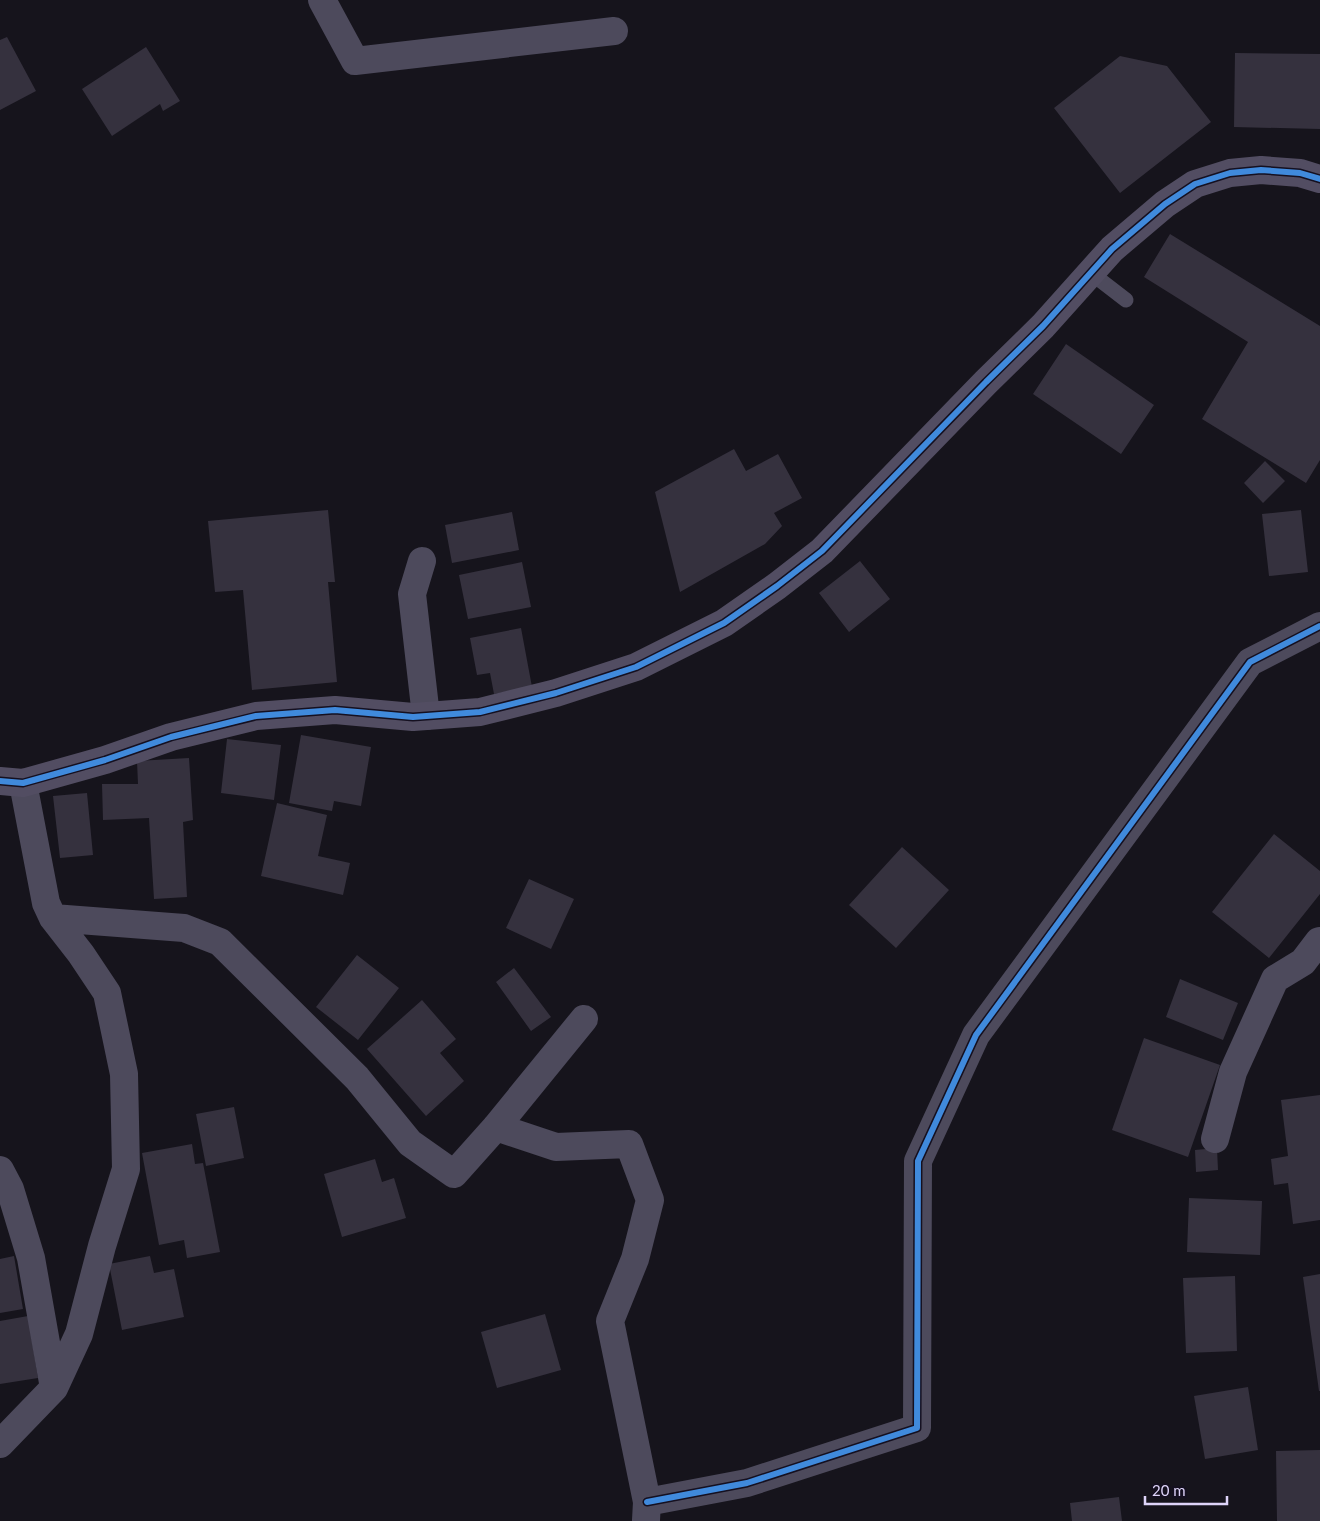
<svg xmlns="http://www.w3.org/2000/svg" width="1320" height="1521" font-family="Lato,sans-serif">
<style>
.building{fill:#35313e}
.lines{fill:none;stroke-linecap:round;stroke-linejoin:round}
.lane{stroke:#4d4a5c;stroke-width:15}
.street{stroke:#4d4a5c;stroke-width:28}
.secondary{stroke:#524d62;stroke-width:28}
.cycleway-casing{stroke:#151020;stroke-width:9}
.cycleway{stroke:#408adc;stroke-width:6}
</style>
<rect width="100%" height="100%" fill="#16141c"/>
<!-- building -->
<path class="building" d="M 7,37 L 36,91 L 0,110 L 0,40 Z
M 146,47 L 180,101 L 163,111 L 160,104 L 112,136 L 82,89 Z
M 1235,53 L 1320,54 L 1320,129 L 1234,127 Z
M 1120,56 L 1167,66 L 1211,122 L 1120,193 L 1054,108 Z
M 1170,234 L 1320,326 L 1320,460 L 1306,483 L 1202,419 L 1248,342 L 1144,277 Z
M 1066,344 L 1154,405 L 1121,454 L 1033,394 Z
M 734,449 L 746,471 L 778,454 L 802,498 L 774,513 L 782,526 L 765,544 L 680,592 L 655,492 Z
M 1265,461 L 1285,481 L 1263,503 L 1244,483 Z
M 328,510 L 335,582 L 328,582 L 337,682 L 252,690 L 243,590 L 215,592 L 208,521 Z
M 1301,510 L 1308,572 L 1269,576 L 1262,514 Z
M 512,512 L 519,550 L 452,563 L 445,525 Z
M 860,561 L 890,599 L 849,632 L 819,593 Z
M 522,562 L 531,607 L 468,619 L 459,575 Z
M 521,628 L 532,687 L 494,694 L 490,673 L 477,675 L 470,638 Z
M 301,735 L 371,747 L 361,806 L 334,801 L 332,811 L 289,803 Z
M 227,739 L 281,745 L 274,800 L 221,793 Z
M 189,758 L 193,820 L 183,822 L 187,897 L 154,899 L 149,818 L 103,820 L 102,784 L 138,784 L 137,761 Z
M 87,793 L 93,855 L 60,858 L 53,796 Z
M 277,803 L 327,815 L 318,856 L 350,863 L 343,895 L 261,876 Z
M 1274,834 L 1320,871 L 1320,894 L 1269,958 L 1212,912 Z
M 902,847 L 949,890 L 896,948 L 849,905 Z
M 529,879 L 574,899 L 551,949 L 506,928 Z
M 357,955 L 399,988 L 358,1040 L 316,1007 Z
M 514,968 L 551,1017 L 531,1031 L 496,982 Z
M 1180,979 L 1238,1003 L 1223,1040 L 1166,1017 Z
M 422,1000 L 456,1039 L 440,1053 L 464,1081 L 426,1116 L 367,1049 Z
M 1144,1038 L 1220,1065 L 1188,1157 L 1112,1130 Z
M 1320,1095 L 1320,1220 L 1293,1224 L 1288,1183 L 1274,1185 L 1271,1159 L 1288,1156 L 1281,1100 Z
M 234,1107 L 244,1158 L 206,1166 L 196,1114 Z
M 192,1144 L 195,1164 L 203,1163 L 220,1252 L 187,1258 L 184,1240 L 159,1245 L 142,1153 Z
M 1217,1148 L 1218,1170 L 1196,1172 L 1195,1150 Z
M 375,1159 L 382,1182 L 394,1178 L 406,1218 L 342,1237 L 324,1174 Z
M 1189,1198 L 1262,1201 L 1260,1255 L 1187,1252 Z
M 14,1256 L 23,1309 L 0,1313 L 0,1259 Z
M 150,1256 L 154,1273 L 174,1269 L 184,1317 L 122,1330 L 109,1264 Z
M 1320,1274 L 1320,1391 L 1319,1391 L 1303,1277 Z
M 1235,1276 L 1237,1351 L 1186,1353 L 1183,1278 Z
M 545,1314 L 561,1370 L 497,1388 L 481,1332 Z
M 28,1316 L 38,1378 L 0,1384 L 0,1321 Z
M 1248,1387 L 1258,1450 L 1205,1459 L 1194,1396 Z
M 1320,1450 L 1320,1521 L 1277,1521 L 1276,1451 Z
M 1119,1497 L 1122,1521 L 1072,1521 L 1070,1503 Z"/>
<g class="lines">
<!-- lane -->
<path class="lane" d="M 1091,273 L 1126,300"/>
<!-- street -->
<path class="street" d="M 322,0 L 355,61 L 614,31
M 422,561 L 412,594 L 426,716
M 53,918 L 184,928 L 220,942 L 357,1078 L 410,1143 L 454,1174 L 496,1127 L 584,1019
M 496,1127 L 556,1147 L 629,1144 L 650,1200 L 635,1259 L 610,1321 L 647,1502 L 646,1520
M 1215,1139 L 1233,1072 L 1275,979 L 1303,962 L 1319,941
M 0,1170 L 10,1189 L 31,1258 L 54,1388
M 0,1444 L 54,1388 L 79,1334 L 102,1246 L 126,1169 L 124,1074 L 107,993 L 81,954 L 53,918 L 46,903 L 23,783
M 647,1502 L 747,1483 L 917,1428 L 918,1161 L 976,1035 L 1250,662 L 1320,626"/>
<!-- secondary -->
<path class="secondary" d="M 0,781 L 23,783 L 105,760 L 171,737 L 256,716 L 335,710 L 413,717 L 480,712 L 556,693 L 636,667 L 724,623 L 777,586 L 822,551 L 986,382 L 1043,326 L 1112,249 L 1165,204 L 1195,184 L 1230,173 L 1261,170 L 1300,173 L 1320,179"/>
<defs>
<path id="cycleway" d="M 0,781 L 23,783 L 105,760 L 171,737 L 256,716 L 335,710 L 413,717 L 480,712 L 556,693 L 636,667 L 724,623 L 777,586 L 822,551 L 986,382 L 1043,326 L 1112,249 L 1165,204 L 1195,184 L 1230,173 L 1261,170 L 1300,173 L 1320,179
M 647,1502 L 747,1483 L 917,1428 L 918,1161 L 976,1035 L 1250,662 L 1320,626"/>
</defs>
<!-- cycleway casing -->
<use href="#cycleway" class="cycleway-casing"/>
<!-- cycleway -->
<use href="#cycleway" class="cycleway"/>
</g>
<!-- scale -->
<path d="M1145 1496v8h82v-8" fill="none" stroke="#ded4f9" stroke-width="2.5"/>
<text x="1152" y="1496" font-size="15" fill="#ded4f9" stroke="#151020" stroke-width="4" paint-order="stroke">20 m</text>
</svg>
